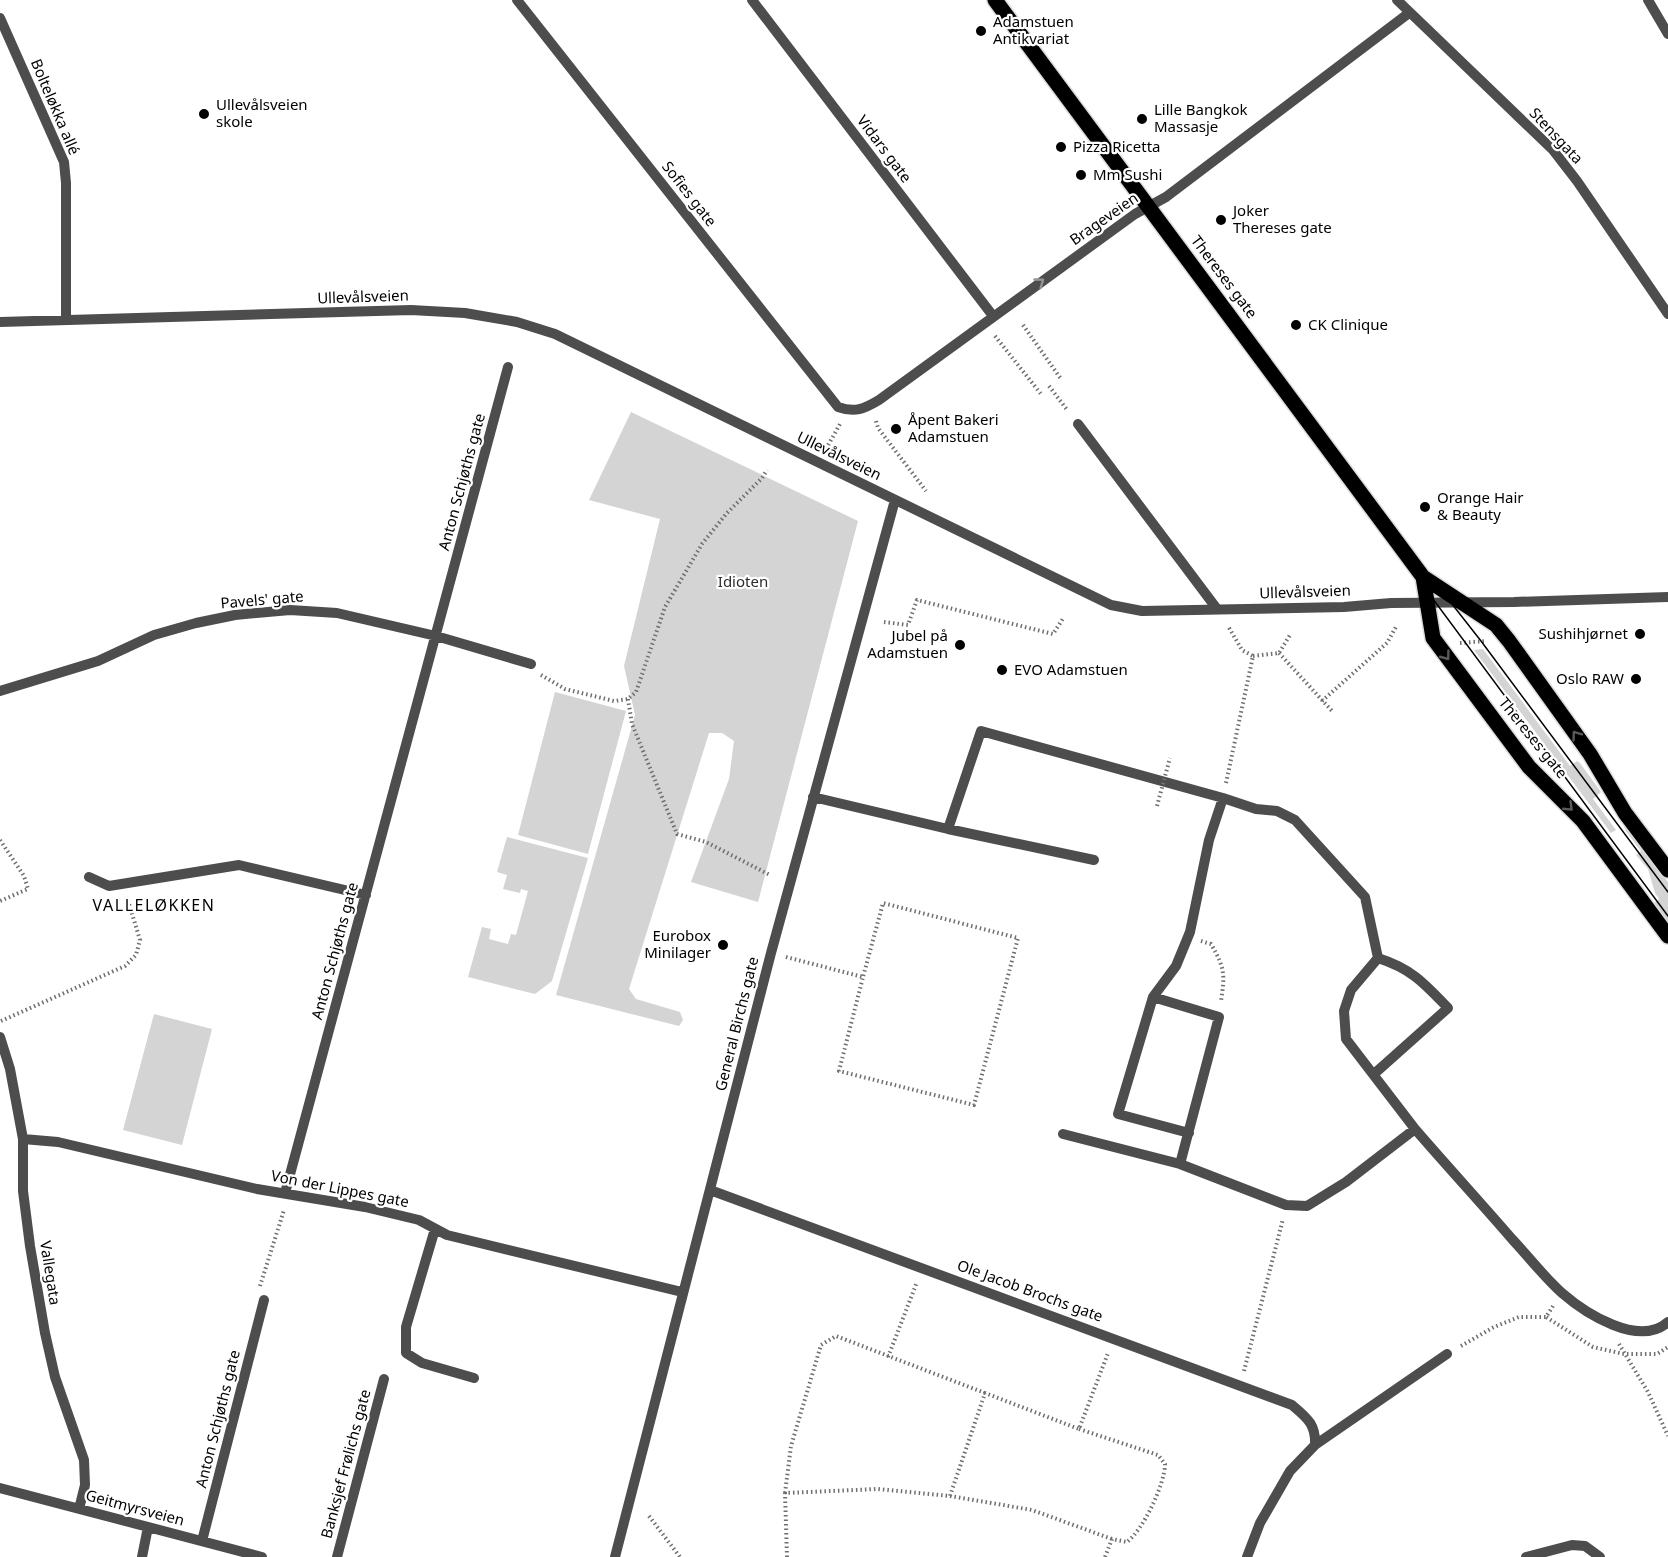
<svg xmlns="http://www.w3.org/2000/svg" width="1668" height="1557" font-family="'Noto Sans',sans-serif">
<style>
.green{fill:#d4d4d4}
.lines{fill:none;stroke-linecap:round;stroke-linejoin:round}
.major-casing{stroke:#dbdbdb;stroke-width:18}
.path{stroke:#6f6f6f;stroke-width:4;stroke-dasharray:1.5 3;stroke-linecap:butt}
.minor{stroke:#4d4d4d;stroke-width:10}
.major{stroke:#000;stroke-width:15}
.tram{stroke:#000;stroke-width:1.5}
.path-bridge{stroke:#6f6f6f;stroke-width:4;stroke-dasharray:1.5 3;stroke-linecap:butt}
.oneway{stroke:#949494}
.oneway2{stroke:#595959}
.poi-dot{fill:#000;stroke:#fff;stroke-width:2}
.labels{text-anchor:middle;stroke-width:4.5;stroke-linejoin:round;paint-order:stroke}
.poi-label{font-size:15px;fill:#000;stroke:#fff;text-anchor:start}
.street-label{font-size:15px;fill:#000;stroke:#fff}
.park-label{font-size:15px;fill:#2b2b2b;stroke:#fff}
.neighbourhood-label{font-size:16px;letter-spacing:1.5px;fill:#000;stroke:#fff}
</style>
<rect width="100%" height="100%" fill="#fff"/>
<!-- green -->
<path class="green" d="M 631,412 L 858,521 L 758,902 L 691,882 L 729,779 L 734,741 L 722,733 L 709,733 L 629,989 L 636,999 L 680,1012 L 683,1020 L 679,1026 L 556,995 L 635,715 L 624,666 L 660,519 L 589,500 Z
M 1483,649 L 1570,766 L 1577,761 L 1580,763 L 1601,792 L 1593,799 L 1616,830 L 1611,833 L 1474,650 Z
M 555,692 L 626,711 L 588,854 L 518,835 Z
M 1628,828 L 1668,882 L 1668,925 L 1653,904 L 1659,899 L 1655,893 L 1648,869 L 1636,855 L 1641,851 L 1625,830 Z
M 507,837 L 588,858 L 552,981 L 535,994 L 468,977 L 482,927 L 491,929 L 489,939 L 508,944 L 511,934 L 516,935 L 528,891 L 521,889 L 520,893 L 503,889 L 507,875 L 497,872 Z
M 154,1014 L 212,1029 L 182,1145 L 123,1130 Z"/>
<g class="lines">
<defs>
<path id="major" d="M 995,0 L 1423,577 L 1496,625 L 1509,641 L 1590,754 L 1625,813 L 1668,870
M 1423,577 L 1433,638 L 1529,767 L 1583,821 L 1668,936"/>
</defs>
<!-- major casing -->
<use href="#major" class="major-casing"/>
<!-- path -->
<path class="path" d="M 1023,325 L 1061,379
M 995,336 L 1041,394
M 1049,386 L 1068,411
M 876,421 L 878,428 L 926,491
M 826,449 L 840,424
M 884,622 L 908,625 L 917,600 L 1053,634 L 1064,617
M 1460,643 L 1486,641
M 1279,653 L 1332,711
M 1253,656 L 1279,653 L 1290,635
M 541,675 L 565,689 L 614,701 L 628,699 L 636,692 L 665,607 L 702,544 L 727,513 L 762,478 L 767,470
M 628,699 L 632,724 L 677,834 L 706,842 L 770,875
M 1322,701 L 1387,643 L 1397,625
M 1226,783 L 1253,656 L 1242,650 L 1228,626
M 0,840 L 24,876 L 28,889 L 0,901
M 1201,941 L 1211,944 C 1225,968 1225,975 1221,1001
M 786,957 L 863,977 L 839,1071 L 974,1105 L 1018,938 L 883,903 L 863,977
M 1,1021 L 125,966 L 136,955 L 140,940 L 127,897
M 260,1286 L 284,1210
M 1553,1306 L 1546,1317 L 1593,1347 L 1624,1354 L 1657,1354 L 1668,1347
M 1619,1344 L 1648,1392 L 1668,1436
M 1461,1346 L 1494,1327 L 1519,1317 L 1546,1317
M 888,1357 L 917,1282
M 1244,1371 L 1283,1219
M 1079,1429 L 1158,1455 L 1165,1464 C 1165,1484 1143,1530 1127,1542 L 1112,1539 L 1105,1557
M 785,1493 L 791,1446 L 821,1345 L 836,1336 L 985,1393
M 950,1496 L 1032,1510 L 1112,1539
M 649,1516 L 680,1557
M 787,1557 L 785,1493 L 878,1489 L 950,1496 L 985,1393 L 1079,1429 L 1108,1353"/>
<!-- minor -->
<path class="minor" d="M 517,0 L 838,407 C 855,413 864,409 879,400 L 1135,214 L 1166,197 L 1409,13
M 752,0 L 993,316
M 1397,0 L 1553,150 L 1577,181 L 1668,314
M 1648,0 L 1668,34
M 0,18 L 64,162 L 66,183 L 66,320
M 0,322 L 411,310 L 465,313 L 517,322 L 555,334 L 1111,605 L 1142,611 L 1344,607 L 1391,603 L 1514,602 L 1668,597
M 1078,424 L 1217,609
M 0,691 L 98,661 L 154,635 L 196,623 L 235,615 L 290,610 L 337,613 L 436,636 L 531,664
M 813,797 L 948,829 L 981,731 L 1223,798
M 948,829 L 1094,860
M 89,877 L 109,886 L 239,865 L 366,895
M 1153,997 L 1176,966 L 1190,932 L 1209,840 L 1223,798 L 1256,809 L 1277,811 L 1295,820 L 1365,897 L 1378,958
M 0,1037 L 10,1069 L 23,1139 L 23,1191 L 30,1246 L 45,1333 L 55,1377 L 84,1460 L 85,1485 L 79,1509
M 1374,1074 L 1448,1008 C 1424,983 1412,969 1378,958 L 1351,990 L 1344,1011 L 1346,1039 L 1415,1129
M 1063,1134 L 1180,1164 L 1286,1205 L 1307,1206 L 1346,1182 L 1415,1129 C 1447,1166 1480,1202 1512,1239 C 1528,1256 1544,1277 1562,1293 C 1585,1313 1639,1348 1668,1322
M 23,1139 L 58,1142 L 257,1189 L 365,1207 L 419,1220 L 447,1235 L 682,1292
M 1180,1164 L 1219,1017 L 1153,997 L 1118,1114 L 1189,1133
M 710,1190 L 1292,1405 C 1307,1418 1316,1424 1315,1445
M 285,1193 L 508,367
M 435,1229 L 406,1327 L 406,1353 L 422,1363 L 474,1378
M 0,1488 L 262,1557
M 202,1541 L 264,1300
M 142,1557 L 148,1527
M 337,1557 L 384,1379
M 615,1557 L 771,953 L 895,500
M 1247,1557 L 1260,1523 L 1290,1471 L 1315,1445 L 1447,1354
M 1526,1557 L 1572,1545 L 1585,1546 L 1600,1557"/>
<!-- major -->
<use href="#major" class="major"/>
<!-- tram -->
<path class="tram" d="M 989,0 L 1668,916
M 1002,0 L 1423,567 L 1481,641 L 1668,892"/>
<!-- path-bridge -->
<path class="path-bridge" d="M 1157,806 L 1170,758"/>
</g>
<!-- one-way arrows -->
<defs><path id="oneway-chevron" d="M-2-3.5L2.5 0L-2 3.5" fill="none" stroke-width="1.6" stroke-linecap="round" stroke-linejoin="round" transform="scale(1.5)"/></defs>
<use class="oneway" href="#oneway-chevron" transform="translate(1040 282) rotate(-36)"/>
<g class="oneway2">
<use href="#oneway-chevron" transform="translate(1446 656) rotate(53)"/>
<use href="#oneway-chevron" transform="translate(1576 735) rotate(-126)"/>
<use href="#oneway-chevron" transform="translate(1569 807) rotate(44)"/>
</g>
<!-- markers -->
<g class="poi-dot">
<circle cx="981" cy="31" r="6"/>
<circle cx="204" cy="114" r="6"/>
<circle cx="1142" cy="119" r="6"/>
<circle cx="1061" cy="147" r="6"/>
<circle cx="1081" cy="175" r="6"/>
<circle cx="1221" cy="220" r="6"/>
<circle cx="1296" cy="325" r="6"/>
<circle cx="896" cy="429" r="6"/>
<circle cx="1425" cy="507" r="6"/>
<circle cx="1640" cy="634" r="6"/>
<circle cx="960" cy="645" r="6"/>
<circle cx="1002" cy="670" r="6"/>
<circle cx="1636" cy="679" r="6"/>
<circle cx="723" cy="945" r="6"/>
</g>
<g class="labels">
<!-- poi labels -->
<g class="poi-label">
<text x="993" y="27">Adamstuen<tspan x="993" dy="17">Antikvariat</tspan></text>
<text x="216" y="110">Ullevålsveien<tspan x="216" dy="17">skole</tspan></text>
<text x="1154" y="115">Lille Bangkok<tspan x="1154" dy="17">Massasje</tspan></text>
<text x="1073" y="152">Pizza Ricetta</text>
<text x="1093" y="180">Mm Sushi</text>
<text x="1233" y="216">Joker<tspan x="1233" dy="17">Thereses gate</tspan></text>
<text x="1308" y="330">CK Clinique</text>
<text x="908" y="425">Åpent Bakeri<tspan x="908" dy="17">Adamstuen</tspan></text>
<text x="1437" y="503">Orange Hair<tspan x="1437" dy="17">&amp; Beauty</tspan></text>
<text x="1628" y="639" text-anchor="end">Sushihjørnet</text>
<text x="948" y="641" text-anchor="end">Jubel på<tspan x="948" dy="17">Adamstuen</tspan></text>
<text x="1014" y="675">EVO Adamstuen</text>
<text x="1624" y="684" text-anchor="end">Oslo RAW</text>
<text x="711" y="941" text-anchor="end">Eurobox<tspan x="711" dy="17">Minilager</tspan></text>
</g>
<!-- street labels -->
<g class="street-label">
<text transform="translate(55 107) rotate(67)" y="5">Bolteløkka allé</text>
<text transform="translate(1556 136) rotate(47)" y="5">Stensgata</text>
<text transform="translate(884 149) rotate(53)" y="5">Vidars gate</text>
<text transform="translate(689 194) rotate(52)" y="5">Sofies gate</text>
<text transform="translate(1104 219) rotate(-35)" y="5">Brageveien</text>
<text transform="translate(1224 277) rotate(53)" y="5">Thereses gate</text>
<text transform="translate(363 297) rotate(-2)" y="5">Ullevålsveien</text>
<text transform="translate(839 456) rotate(26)" y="5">Ullevålsveien</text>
<text transform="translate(462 482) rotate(-75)" y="5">Anton Schjøths gate</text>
<text transform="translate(1305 592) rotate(-2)" y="5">Ullevålsveien</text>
<text transform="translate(262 600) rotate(-5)" y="5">Pavels' gate</text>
<text transform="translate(1533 738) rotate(51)" y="5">Thereses gate</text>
<text transform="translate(335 951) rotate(-75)" y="5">Anton Schjøths gate</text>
<text transform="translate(737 1024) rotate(-76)" y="5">General Birchs gate</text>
<text transform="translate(340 1189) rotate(11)" y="5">Von der Lippes gate</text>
<text transform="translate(50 1273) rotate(81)" y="5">Vallegata</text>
<text transform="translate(1030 1291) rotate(20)" y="5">Ole Jacob Brochs gate</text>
<text transform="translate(218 1419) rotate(-76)" y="5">Anton Schjøths gate</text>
<text transform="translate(346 1464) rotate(-75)" y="5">Banksjef Frølichs gate</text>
<text transform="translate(135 1508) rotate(15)" y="5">Geitmyrsveien</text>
</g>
<!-- park labels -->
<g class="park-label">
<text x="743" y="587">Idioten</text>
</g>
<!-- neighbourhood labels -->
<g class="neighbourhood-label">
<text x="154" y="911">VALLELØKKEN</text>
</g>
</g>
</svg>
